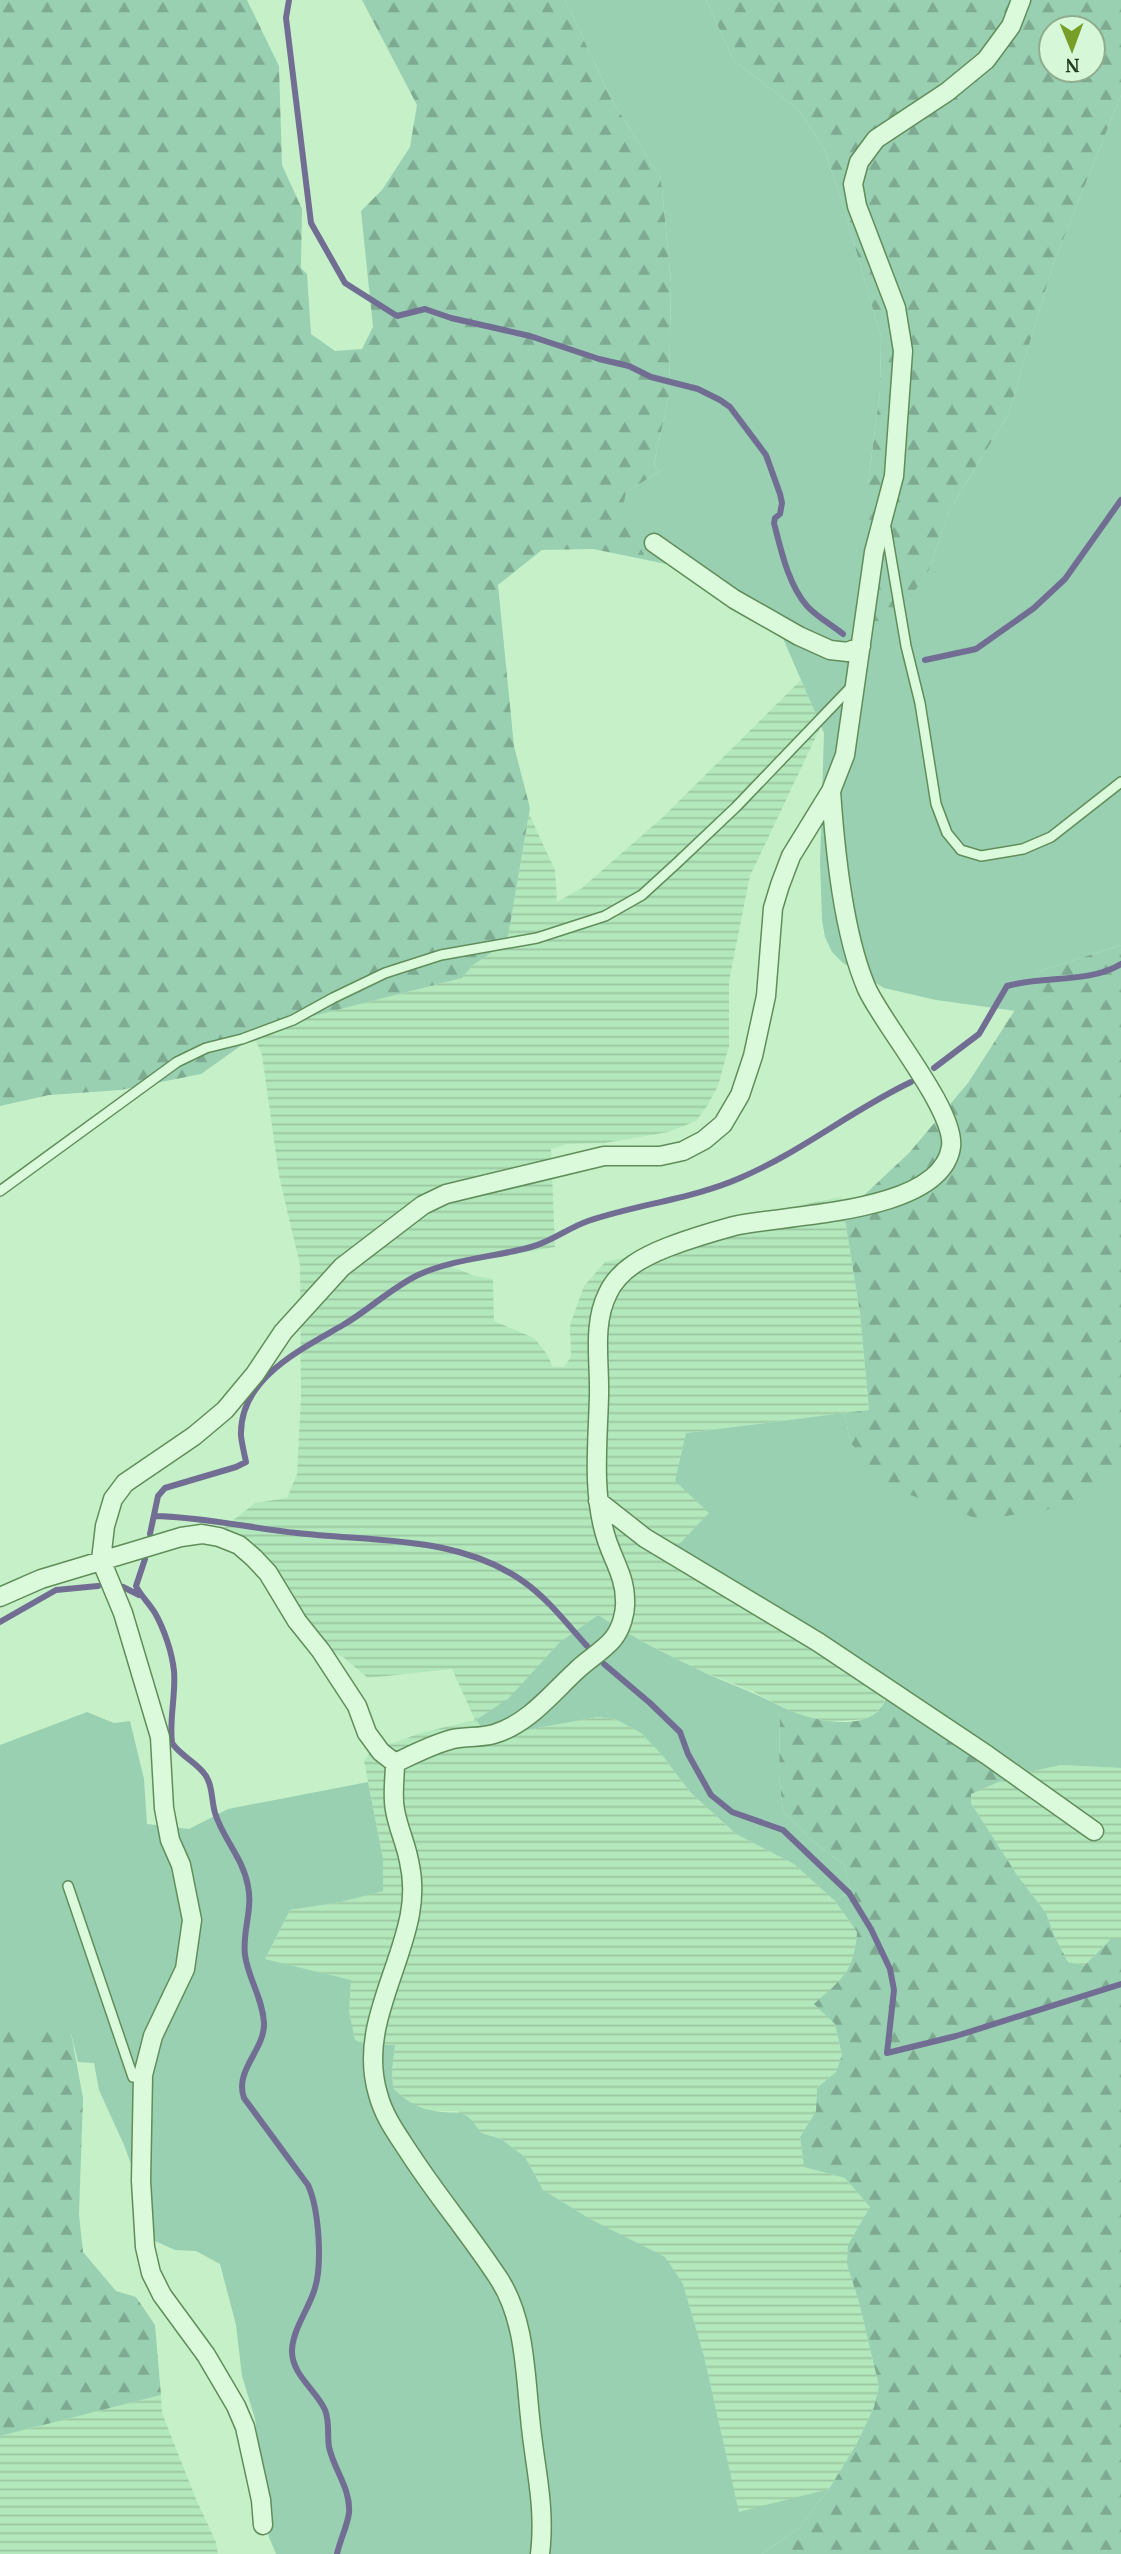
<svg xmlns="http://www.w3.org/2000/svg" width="1121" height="2554" font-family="'PT Serif',serif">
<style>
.farmland{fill:url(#farmland-rules)}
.green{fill:#99d0b2}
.forest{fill:url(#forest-firs);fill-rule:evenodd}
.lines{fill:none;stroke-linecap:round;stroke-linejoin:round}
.stream{stroke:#716d93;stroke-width:6}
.lane-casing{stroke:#618d5a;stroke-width:12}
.street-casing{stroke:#618d5a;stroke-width:21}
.lane{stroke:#dafadb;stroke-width:9}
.street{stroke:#dafadb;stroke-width:18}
</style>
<defs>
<pattern id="farmland-rules" width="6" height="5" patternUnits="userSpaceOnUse" patternTransform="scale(1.75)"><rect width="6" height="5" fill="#b3e7bc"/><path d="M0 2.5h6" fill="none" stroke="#9ac7a1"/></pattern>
<pattern id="forest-firs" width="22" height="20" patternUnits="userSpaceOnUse" patternTransform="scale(1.75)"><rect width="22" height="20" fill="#99d0b2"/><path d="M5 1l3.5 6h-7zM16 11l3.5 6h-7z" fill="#7daa90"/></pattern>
</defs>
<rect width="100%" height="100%" fill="#c6f1c8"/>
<!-- farmland -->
<path class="farmland" d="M 801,680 L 821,726 L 750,876 L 729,981 L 729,1046 L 718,1086 L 707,1106 L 696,1121 L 668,1132 L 605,1143 L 567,1144 L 551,1149 L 555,1247 L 450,1266 L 475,1276 L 493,1279 L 494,1321 L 534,1338 L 547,1354 L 553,1367 L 564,1367 L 571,1357 L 570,1325 L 584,1286 L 605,1262 L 638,1255 L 706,1224 L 841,1197 L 860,1313 L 869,1410 L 686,1433 L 681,1457 L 889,1682 L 882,1708 L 866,1719 L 831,1722 L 793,1713 L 752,1691 L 696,1669 L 619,1629 L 598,1615 L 560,1642 L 510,1698 L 476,1720 L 510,1733 L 598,1717 L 617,1720 L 641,1733 L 662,1755 L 691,1793 L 736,1834 L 794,1864 L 835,1901 L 857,1932 L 855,1958 L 840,1981 L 815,2004 L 835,2024 L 842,2055 L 836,2072 L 817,2088 L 816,2111 L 800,2137 L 804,2167 L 845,2178 L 870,2207 L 860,2226 L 859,2302 L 879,2386 L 874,2407 L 856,2445 L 829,2489 L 739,2513 L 704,2356 L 683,2284 L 592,2220 L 543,2190 L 525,2157 L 501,2139 L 481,2133 L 457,2111 L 432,2111 L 411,2104 L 393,2088 L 392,2071 L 395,2045 L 367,2045 L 355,2040 L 349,2011 L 351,1980 L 265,1959 L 290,1910 L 341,1902 L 383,1890 L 383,1859 L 364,1761 L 372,1750 L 424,1732 L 475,1720 L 452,1669 L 368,1678 L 343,1657 L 306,1639 L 269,1594 L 246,1557 L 217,1533 L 255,1503 L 287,1498 L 297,1474 L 301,1395 L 300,1265 L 279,1176 L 262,1055 L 254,1036 L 266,1028 L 462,978 L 473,965 L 507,941 L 529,814 L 555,870 L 557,902 L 582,888 L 664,816 Z
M 1061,1765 L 1121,1768 L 1121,1939 L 1111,1939 L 1084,1966 L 1068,1962 L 1054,1935 L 1046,1913 L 1017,1875 L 971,1803 L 971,1794 L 1015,1775 Z
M 161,2395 L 162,2413 L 196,2499 L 216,2542 L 218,2554 L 0,2554 L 0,2436 Z"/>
<!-- green -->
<path class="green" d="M 565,0 L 706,0 L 734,61 L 799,110 L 824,149 L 842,202 L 881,337 L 880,391 L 868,484 L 929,570 L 950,509 L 1008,415 L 1053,265 L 1121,95 L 1121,945 L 1040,971 L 1016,1011 L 936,1000 L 884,988 L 843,963 L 832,952 L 825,937 L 822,920 L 820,862 L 824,733 L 782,636 L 700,571 L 647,560 L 621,513 L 626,492 L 659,472 L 654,464 L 669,396 L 671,281 L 661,179 L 612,100 Z
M 844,1413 L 851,1443 L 1121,1476 L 1121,1768 L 1061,1765 L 1015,1775 L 825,1650 L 669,1555 L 709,1513 L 675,1481 L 686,1433 Z
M 598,1615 C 628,1635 662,1652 695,1668 C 723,1682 752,1691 780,1706 L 779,1776 L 783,1811 L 816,1844 L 844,1865 L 851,1890 L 835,1901 L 794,1864 L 736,1834 L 691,1793 L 662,1755 L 641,1733 L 617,1720 L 598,1717 L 510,1733 L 486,1733 L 476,1720 L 509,1698 L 560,1642 Z
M 87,1712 L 114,1723 L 130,1721 L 144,1779 L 147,1824 L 189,1829 L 228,1809 L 368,1782 L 383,1859 L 383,1891 L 341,1902 L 290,1910 L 265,1959 L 351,1980 L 349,2011 L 355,2040 L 367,2045 L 395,2045 L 392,2071 L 393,2088 C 405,2099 414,2107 430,2110 C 458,2117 462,2103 481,2133 L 501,2139 L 525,2157 L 543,2190 L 592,2220 L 665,2257 L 683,2284 L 704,2356 L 739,2512 L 829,2489 L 799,2528 L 762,2554 L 276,2554 L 269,2537 L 255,2419 L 242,2376 L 236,2325 L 220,2264 L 196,2251 L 175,2250 L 146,2237 L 142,2194 L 124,2145 L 99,2090 L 94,2063 L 78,2062 L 71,2033 L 0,2031 L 0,1745 Z"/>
<!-- forest -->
<path class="forest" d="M 0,0 L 247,0 L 279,66 L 282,165 L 302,209 L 301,268 L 307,274 L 311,334 L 335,351 L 362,349 L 373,327 L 361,211 L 382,190 L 410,147 L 417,105 L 362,0 L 565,0 L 612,100 L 661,179 L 671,281 L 669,396 L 654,464 L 659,472 L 626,492 L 622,513 L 647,560 L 593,549 L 542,550 L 498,585 L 514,746 L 530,808 L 507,942 L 473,965 L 462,978 L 266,1028 L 201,1074 L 121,1090 L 49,1095 L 0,1106 Z
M 706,0 L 1121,0 L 1121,95 L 1053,265 L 1008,415 L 950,509 L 929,570 L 905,605 L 891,621 L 872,621 L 867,583 L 865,536 L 868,484 L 880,391 L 881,337 L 842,202 L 824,149 L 799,110 L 734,61 ZM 1051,28 L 1093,28 L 1093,70 L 1051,70 Z
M 1121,945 L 1121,1476 L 1075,1505 L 981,1520 L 885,1486 L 851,1443 L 844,1413 L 869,1410 L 860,1313 L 844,1214 L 909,1153 L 968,1083 L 1040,971 Z
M 889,1682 L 916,1696 L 1015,1775 L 971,1794 L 971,1803 L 1017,1875 L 1046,1913 L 1054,1935 L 1068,1962 L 1084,1966 L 1111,1939 L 1121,1939 L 1121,2554 L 762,2554 L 799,2528 L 829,2489 L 856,2445 L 874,2407 L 879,2386 L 859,2302 L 847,2264 L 848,2245 L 870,2207 L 845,2178 L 804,2167 L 800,2137 L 816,2111 L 817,2088 L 836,2072 L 842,2055 L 835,2024 L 814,2004 C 843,1978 854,1972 857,1932 L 835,1901 L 851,1890 L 844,1865 L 816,1844 L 783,1811 L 779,1776 L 780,1706 C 805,1719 859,1733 880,1709 C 886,1703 887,1690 889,1682 Z
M 43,2026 L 71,2033 L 83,2098 L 79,2215 L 83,2252 L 116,2291 L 136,2297 L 155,2325 L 161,2395 L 0,2436 L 0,2031 Z"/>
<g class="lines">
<!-- stream -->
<path class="stream" d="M 289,0 L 286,18 L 311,223 L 345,283 L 397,316 L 425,309 L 451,318 L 530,336 L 599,359 L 629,366 L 651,377 L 698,389 L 720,400 L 730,407 L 766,455 L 780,494 L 782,503 L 780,514 L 775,518 L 774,523 C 781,550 788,584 807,606 C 817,617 832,625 843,634
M 925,660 L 976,649 L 1034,608 L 1065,579 L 1121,500
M 934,1068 L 979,1034 L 1007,986 C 1044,975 1088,984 1121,964
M 155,1516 C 203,1517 250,1528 297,1533 C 373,1542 459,1535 524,1582 C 548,1599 567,1624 587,1646
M 150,1534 L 158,1496 L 165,1488 L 236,1467 L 246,1462 C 244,1453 242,1444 241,1436 C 239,1378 302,1349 343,1325 C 369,1310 391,1288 418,1275 C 452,1259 494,1257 531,1247 C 551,1242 568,1228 588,1221 C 638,1204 692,1199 740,1178 C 801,1152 852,1110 911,1082
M 145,1559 L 136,1586 C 141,1596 149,1603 155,1613 C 164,1629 172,1652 174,1671 C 176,1695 169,1719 172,1743 C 180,1755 194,1761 203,1772 C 213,1783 211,1799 215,1813 C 223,1839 243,1858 248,1886 C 253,1910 242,1932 245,1955 C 248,1978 263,1999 264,2023 C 265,2050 234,2070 244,2098 L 308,2185 C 319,2209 323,2266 314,2291 C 308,2310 293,2329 292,2350 C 291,2374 316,2390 325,2410 C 330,2422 327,2435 329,2447 C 334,2470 351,2489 349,2513 C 347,2527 340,2540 337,2554
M 123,1587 L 139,1595
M 0,1622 L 56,1590 L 98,1586
M 604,1664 L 650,1703 L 680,1732 L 688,1754 L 711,1795 L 732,1812 L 783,1830 L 849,1893 L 871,1929 L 890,1969 L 894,1990 L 887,2053 L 956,2036 L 1121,1984"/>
<defs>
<path id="lane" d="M 886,528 L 906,646 L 920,703 L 936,804 L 947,833 L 961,850 L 981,856 L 1023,849 L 1051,837 L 1121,782
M 0,1191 L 177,1062 L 206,1048 L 242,1039 L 293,1020 L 333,998 L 385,973 L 441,955 L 537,938 L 605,916 L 642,895 L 678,862 L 736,807 L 852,686
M 68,1886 L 133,2077 L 143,2075"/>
<path id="street" d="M 654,543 L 734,599 L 799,636 L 830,650 L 848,652 L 861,646
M 598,1501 L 645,1538 L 818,1642 L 987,1755 L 1094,1831
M 0,1597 L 41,1579 L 181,1537 L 202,1534 L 219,1537 L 239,1545 L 254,1558 L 268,1573 L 297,1621 L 321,1651 L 357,1706 L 367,1733 L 381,1752 L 395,1763
M 395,1763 C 414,1754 433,1744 453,1739 C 466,1736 481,1738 494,1734 C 528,1724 551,1694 576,1671 C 587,1660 603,1651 613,1639 C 621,1629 626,1613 625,1600 C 625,1575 611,1557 605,1534 C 592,1490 598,1441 599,1395 C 600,1362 592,1324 608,1293 C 619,1269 645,1256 668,1247 C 689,1239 712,1232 734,1226 C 787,1214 941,1214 951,1147 C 956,1111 884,1026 867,989 C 843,934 835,850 831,791
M 395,1763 C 395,1778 392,1795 395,1810 C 398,1828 406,1844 409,1861 C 413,1878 413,1897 410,1914 C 399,1974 359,2031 378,2094 C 384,2117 397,2134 410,2154 C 438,2197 471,2236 499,2279 C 525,2319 525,2372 530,2417 C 534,2465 546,2504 540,2554
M 263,2525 L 261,2500 L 245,2427 L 236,2406 L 206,2355 L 162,2295 L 151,2273 L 145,2247 L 141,2181 L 143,2075 L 153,2036 L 185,1969 L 192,1920 L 181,1865 L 170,1840 L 164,1808 L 160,1737 L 123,1613 L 101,1560 L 105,1526 L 113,1499 L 125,1483 L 194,1436 L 225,1410 L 255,1374 L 283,1332 L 342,1267 L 423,1205 L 446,1194 L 604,1156 L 660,1156 L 683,1151 L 704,1140 L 723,1124 L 740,1095 L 753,1056 L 766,996 L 773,908 L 780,885 L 791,856 L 831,791 L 845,755 L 874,552 L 894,476 L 903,351 L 896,308 L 857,206 L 853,184 L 859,162 L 876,139 L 947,92 L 986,60 L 1011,26 L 1021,0"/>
</defs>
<!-- lane casing -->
<use href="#lane" class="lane-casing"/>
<!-- street casing -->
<use href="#street" class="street-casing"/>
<!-- lane -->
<use href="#lane" class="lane"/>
<!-- street -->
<use href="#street" class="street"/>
</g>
<!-- north arrow -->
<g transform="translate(1072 49) rotate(179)"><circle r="33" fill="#d6f7d8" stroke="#8fad8e" stroke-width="2"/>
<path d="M0-5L12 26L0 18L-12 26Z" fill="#779f27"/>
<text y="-10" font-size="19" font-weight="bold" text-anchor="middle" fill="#243d1f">N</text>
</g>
</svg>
